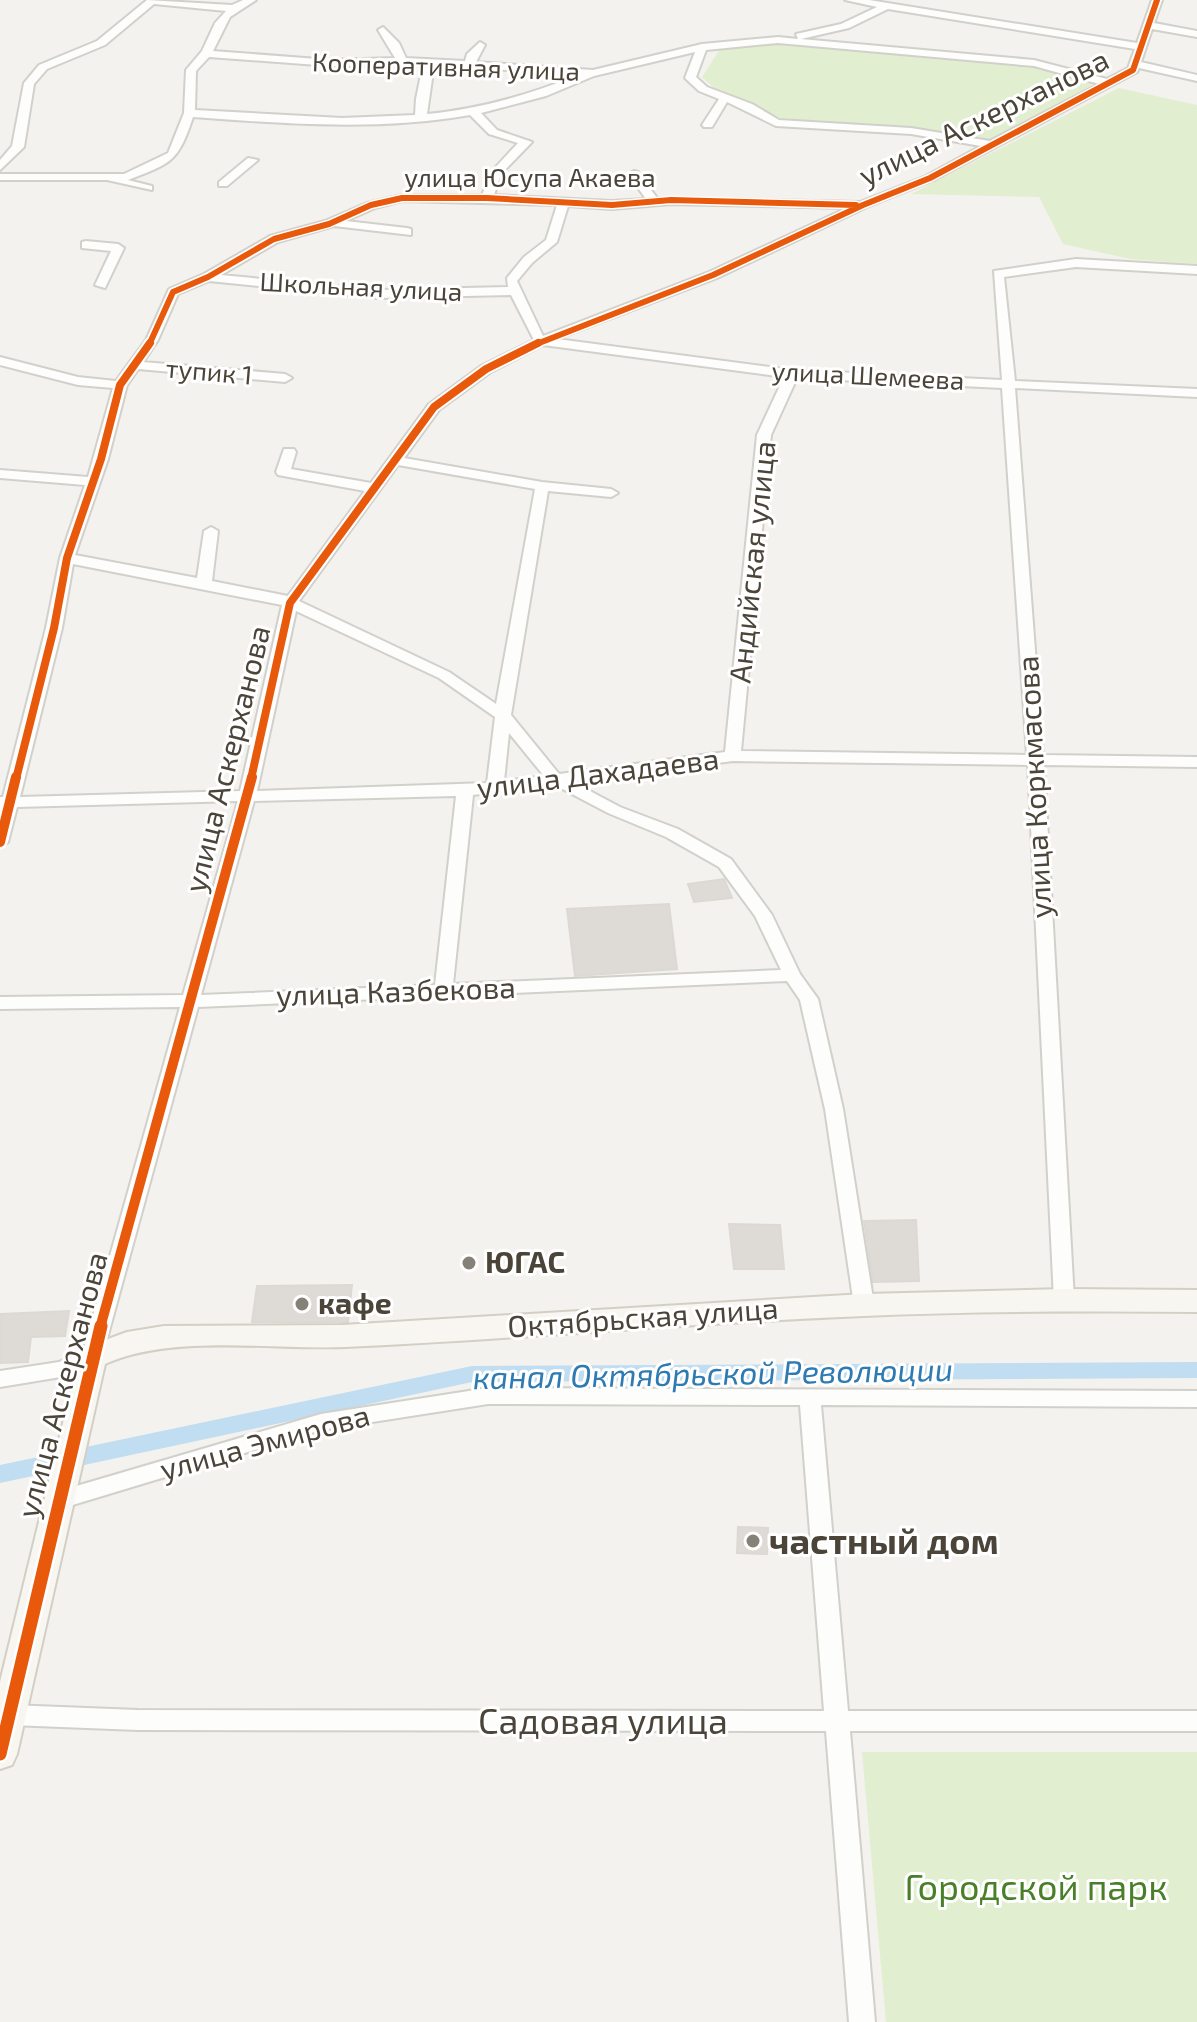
<svg xmlns="http://www.w3.org/2000/svg" width="1197" height="2022" font-family="'Exo 2',sans-serif">
<style>
.green{fill:#e1eecf}
.lines{fill:none;stroke-linecap:round;stroke-linejoin:round}
.canal{fill:#c0ddf1;fill-rule:evenodd}
.building{fill:#dedbd6;stroke:#dcd9d4;stroke-width:2}
.street-casing{stroke:#d2d0cb;stroke-width:4}
.secondary-casing{stroke:#d3cfc5;stroke-width:4}
.street{fill:#fdfdfc;fill-rule:evenodd}
.secondary{fill:#f7f6f1;fill-rule:evenodd}
.cycleway-far3-casing{stroke:#fff;stroke-width:9}
.cycleway-far2-casing{stroke:#fff;stroke-width:12}
.cycleway-far1-casing{stroke:#fff;stroke-width:15}
.cycleway-casing{stroke:#fff;stroke-width:18}
.cycleway-far3{stroke:#e8590c;stroke-width:6}
.cycleway-far2{stroke:#e8590c;stroke-width:8}
.cycleway-far1{stroke:#e8590c;stroke-width:10}
.cycleway{stroke:#e8590c;stroke-width:13}
.poi-dot{fill:#868178;stroke:#fff;stroke-width:3}
.labels{text-anchor:middle;stroke-width:6;stroke-linejoin:round;paint-order:stroke}
.far-street-label{font-size:26px;fill:#4b4439;stroke:#fff}
.street-label{font-size:30px;fill:#4b4439;stroke:#fff}
.poi-label{font-size:30px;font-weight:bold;fill:#4b4439;stroke:#fff;text-anchor:start}
.water-label{font-size:32px;font-style:italic;fill:#2e7ab2;stroke:#fff}
.near-poi-label{font-size:36px;font-weight:bold;fill:#4b4439;stroke:#fff;text-anchor:start}
.near-street-label{font-size:36px;fill:#4b4439;stroke:#fff}
.near-park-label{font-size:36px;fill:#4a7f2a;stroke:#fff}
</style>
<rect width="100%" height="100%" fill="#f4f2ee"/>
<!-- green -->
<path class="green" d="M 774,44 L 1042,65 L 1092,85 L 994,140 L 924,129 L 781,118 L 714,88 L 702,77 L 720,49 Z
M 1119,88 L 1197,105 L 1197,264 L 1130,259 L 1063,244 L 1039,197 L 911,194 Z
M 862,1752 L 1197,1752 L 1197,2022 L 886,2022 Z"/>
<g class="lines">
<!-- canal -->
<path class="canal" d="M 1197,1362 L 1197,1378 L 472,1382 L 0,1483 L 0,1465 L 472,1366 Z"/>
</g>
<!-- building -->
<path class="building" d="M 724,879 L 732,898 L 694,902 L 688,884 Z
M 669,904 L 677,969 L 575,976 L 567,909 Z
M 916,1220 L 919,1281 L 873,1282 L 864,1221 Z
M 729,1224 L 780,1225 L 784,1269 L 734,1269 Z
M 352,1285 L 348,1322 L 252,1322 L 257,1286 Z
M 69,1311 L 65,1336 L 31,1337 L 28,1362 L 0,1363 L 0,1314 Z
M 738,1527 L 768,1528 L 767,1554 L 737,1553 Z"/>
<g class="lines">
<defs>
<path id="street" d="M 147,0 L 232,5 L 243,0 L 256,0 L 230,17 L 213,51 L 331,60 L 395,58 L 378,30 L 383,27 L 399,43 L 406,58 L 465,61 L 467,54 L 480,42 L 485,45 L 476,62 L 593,70 L 702,44 L 778,37 L 798,39 L 796,34 L 841,24 L 877,7 L 845,0 L 869,0 L 1137,43 L 1152,0 L 1162,0 L 1154,23 L 1197,31 L 1197,37 L 1152,29 L 1141,62 L 1197,75 L 1197,81 L 1139,68 L 1137,72 L 934,180 L 867,207 L 717,278 L 557,339 L 792,370 L 1002,380 L 994,271 L 1076,259 L 1197,266 L 1197,274 L 1076,267 L 1004,277 L 1015,381 L 1197,389 L 1197,397 L 1015,388 L 1043,755 L 1197,757 L 1197,767 L 1044,765 L 1074,1300 L 1071,1305 L 1057,1305 L 1054,1300 L 1028,765 L 733,761 L 573,782 L 620,807 L 678,829 L 731,859 L 772,915 L 800,974 L 818,999 L 843,1109 L 874,1305 L 871,1310 L 857,1310 L 854,1305 L 825,1109 L 800,1000 L 787,981 L 198,1007 L 102,1357 L 99,1363 L 61,1377 L 0,1387 L 0,1371 L 59,1362 L 83,1352 L 180,1007 L 0,1009 L 0,997 L 183,995 L 238,801 L 17,807 L 8,842 L 0,847 L 0,797 L 3,797 L 46,628 L 60,558 L 85,485 L 0,478 L 0,470 L 88,477 L 113,388 L 78,385 L 0,365 L 0,357 L 78,377 L 116,381 L 146,340 L 169,289 L 204,274 L 270,236 L 325,221 L 367,203 L 402,195 L 482,195 L 492,171 L 518,143 L 489,134 L 470,115 C 379,131 286,124 193,117 C 178,162 172,163 128,180 L 152,186 L 152,190 L 107,180 L 0,180 L 0,174 L 124,174 L 168,153 L 184,113 L 186,70 L 202,51 L 215,23 L 226,11 L 154,4 L 105,45 L 47,69 L 34,84 L 24,147 L 0,170 L 0,160 L 12,146 L 24,83 L 39,65 L 97,41 ZM 888,9 L 1135,49 L 1128,68 L 1107,79 L 1034,60 L 801,39 L 849,28 ZM 778,43 L 1034,66 L 1099,84 L 990,141 L 911,128 L 779,120 L 752,104 L 707,87 L 696,77 L 706,50 ZM 695,52 L 685,78 L 699,91 L 719,99 L 702,125 L 704,127 L 712,127 L 727,102 L 776,126 L 911,134 L 981,146 L 926,176 L 860,202 L 657,198 L 638,172 L 634,171 L 628,174 L 646,199 L 612,201 L 494,195 L 501,174 L 532,142 L 497,130 L 481,113 L 546,96 L 594,76 ZM 209,57 L 331,66 L 423,65 L 416,99 L 415,115 L 342,118 L 195,110 L 196,71 ZM 434,65 L 578,75 C 529,95 479,109 427,114 ZM 402,201 L 557,205 L 546,240 L 524,257 L 507,278 L 508,287 L 378,290 L 221,275 L 278,242 L 334,226 L 411,235 L 411,229 L 407,228 L 346,221 L 375,208 ZM 671,204 L 847,208 L 709,272 L 543,336 L 517,281 L 532,263 L 557,242 L 568,206 L 612,209 ZM 209,281 L 378,298 L 511,295 L 534,340 L 481,366 L 429,404 L 371,483 L 291,469 L 296,452 L 294,449 L 284,449 L 276,472 L 278,475 L 365,491 L 288,596 L 212,581 L 218,531 L 211,527 L 204,531 L 197,578 L 75,555 L 108,459 L 127,385 L 138,369 L 285,382 L 292,378 L 285,374 L 143,362 L 158,340 L 178,294 ZM 543,345 L 784,377 L 757,435 L 725,752 L 559,774 L 511,715 L 548,491 L 611,497 L 618,493 L 611,489 L 542,482 L 404,458 L 439,410 L 491,372 ZM 797,378 L 1002,388 L 1027,755 L 741,751 L 771,435 ZM 398,465 L 535,489 L 496,704 L 449,672 L 299,601 ZM 73,564 L 282,605 L 240,791 L 20,797 L 62,628 ZM 296,611 L 439,678 L 495,717 L 487,783 L 257,791 ZM 509,733 L 544,776 L 504,781 ZM 553,784 L 608,813 L 666,837 L 719,867 L 755,916 L 781,970 L 453,984 L 473,795 ZM 456,796 L 435,985 L 201,995 L 254,801 Z
M 248,158 L 258,160 L 227,186 L 219,186 L 219,182 Z
M 86,241 L 118,244 L 124,248 L 105,288 L 95,285 L 111,251 L 82,248 L 82,242 Z
M 488,1388 L 1197,1391 L 1197,1407 L 821,1405 L 848,1711 L 1197,1711 L 1197,1731 L 850,1731 L 875,2022 L 849,2022 L 826,1731 L 138,1730 L 10,1725 L 2,1722 L 0,1711 L 10,1705 L 138,1710 L 824,1711 L 800,1405 L 488,1404 L 321,1430 L 56,1510 L 48,1507 L 45,1501 L 48,1495 L 56,1492 L 321,1414 Z"/>
<path id="secondary" d="M 1064,1289 L 1197,1290 L 1197,1312 C 1086,1311 975,1311 864,1316 C 691,1323 518,1339 345,1347 C 272,1350 172,1334 105,1364 L 17,1754 L 12,1765 L 0,1769 L 0,1682 L 81,1349 L 127,1332 L 164,1326 L 342,1325 L 864,1294 Z"/>
</defs>
<!-- street casing -->
<use href="#street" class="street-casing"/>
<!-- secondary casing -->
<use href="#secondary" class="secondary-casing"/>
<!-- street -->
<use href="#street" class="street"/>
<!-- secondary -->
<use href="#secondary" class="secondary"/>
<defs>
<path id="cycleway-far3" d="M 149,345 L 173,292 L 208,277 L 274,239 L 329,224 L 371,205 L 402,198 L 487,198 L 612,205 L 671,200 L 856,205
M 534,345 L 713,275 L 863,205 L 930,178 L 1133,70 L 1157,0"/>
<path id="cycleway-far2" d="M 16,779 L 54,628 L 67,558 L 101,459 L 120,385 L 150,343
M 251,779 L 290,603 L 434,407 L 486,369 L 538,343"/>
<path id="cycleway-far1" d="M 0,842 L 16,777
M 100,1328 L 252,777"/>
<path id="cycleway" d="M 0,1754 L 101,1326"/>
</defs>
<!-- cycleway-far3 casing -->
<use href="#cycleway-far3" class="cycleway-far3-casing"/>
<!-- cycleway-far2 casing -->
<use href="#cycleway-far2" class="cycleway-far2-casing"/>
<!-- cycleway-far1 casing -->
<use href="#cycleway-far1" class="cycleway-far1-casing"/>
<!-- cycleway casing -->
<use href="#cycleway" class="cycleway-casing"/>
<!-- cycleway-far3 -->
<use href="#cycleway-far3" class="cycleway-far3"/>
<!-- cycleway-far2 -->
<use href="#cycleway-far2" class="cycleway-far2"/>
<!-- cycleway-far1 -->
<use href="#cycleway-far1" class="cycleway-far1"/>
<!-- cycleway -->
<use href="#cycleway" class="cycleway"/>
</g>
<!-- markers -->
<g class="poi-dot">
<circle cx="469" cy="1263" r="8"/>
<circle cx="302" cy="1304" r="8"/>
<circle cx="753" cy="1541" r="8"/>
</g>
<g class="labels">
<!-- far-street labels -->
<g class="far-street-label">
<text transform="translate(446 67) rotate(2)" y="9">Кооперативная улица</text>
<text x="530" y="187">улица Юсупа Акаева</text>
<text transform="translate(361 287) rotate(3)" y="9">Школьная улица</text>
<text transform="translate(209 372) rotate(5)" y="9">тупик 1</text>
<text transform="translate(868 376) rotate(3)" y="9">улица Шемеева</text>
</g>
<!-- street labels -->
<g class="street-label">
<text transform="translate(984 118) rotate(-26)" y="10">улица Аскерханова</text>
<text transform="translate(753 562) rotate(-84)" y="10">Андийская улица</text>
<text transform="translate(228 759) rotate(-76)" y="10">улица Аскерханова</text>
<text transform="translate(598 774) rotate(-7)" y="10">улица Дахадаева</text>
<text transform="translate(1035 787) rotate(-93)" y="10">улица Коркмасова</text>
<text transform="translate(396 992) rotate(-2)" y="10">улица Казбекова</text>
<text transform="translate(643 1318) rotate(-4)" y="10">Октябрьская улица</text>
<text transform="translate(63 1385) rotate(-75)" y="10">улица Аскерханова</text>
<text transform="translate(265 1443) rotate(-15)" y="10">улица Эмирова</text>
</g>
<!-- poi labels -->
<g class="poi-label">
<text x="485" y="1273">ЮГАС</text>
<text x="318" y="1314">кафе</text>
</g>
<!-- water labels -->
<g class="water-label">
<text transform="translate(713 1374) rotate(-1)" y="11">канал Октябрьской Революции</text>
</g>
<!-- near-poi labels -->
<g class="near-poi-label">
<text x="769" y="1554">частный дом</text>
</g>
<!-- near-street labels -->
<g class="near-street-label">
<text x="603" y="1734">Садовая улица</text>
</g>
<!-- near-park labels -->
<g class="near-park-label">
<text x="1036" y="1900">Городской парк</text>
</g>
</g>
</svg>
